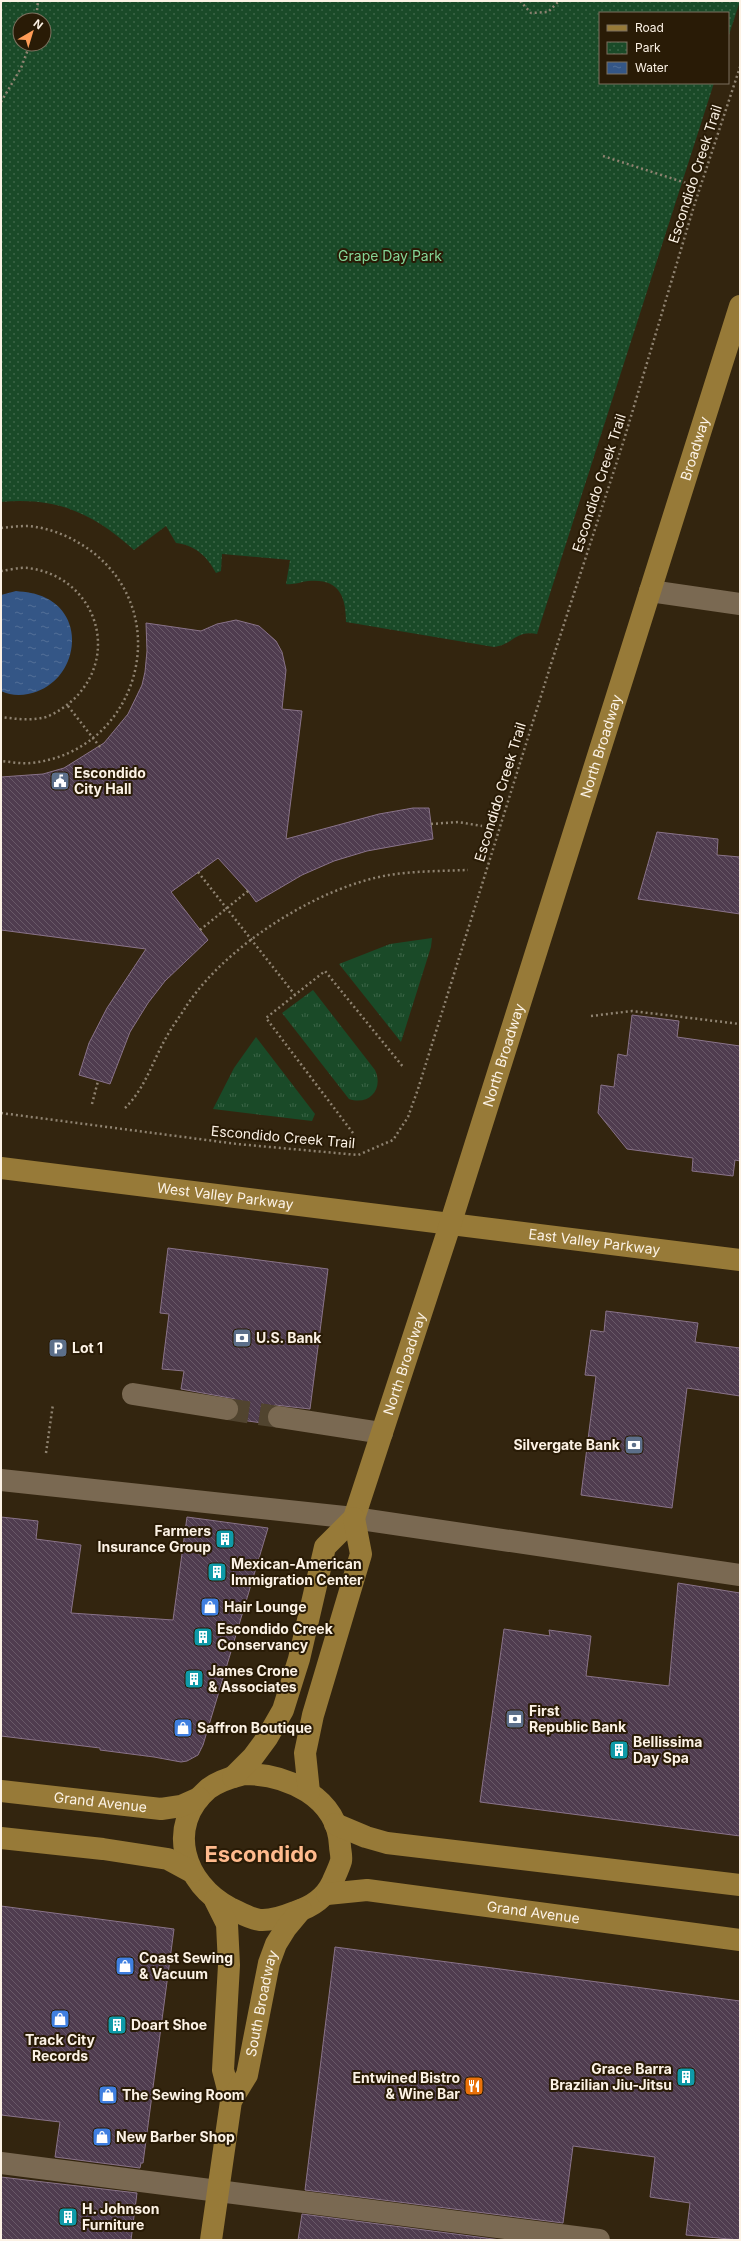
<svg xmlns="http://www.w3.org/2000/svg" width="741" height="2241" font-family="Inter,sans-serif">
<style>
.grass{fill:url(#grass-tufts)}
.park{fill:url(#park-dots);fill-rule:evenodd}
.water{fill:url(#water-ripples)}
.building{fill:url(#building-back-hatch);stroke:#897389}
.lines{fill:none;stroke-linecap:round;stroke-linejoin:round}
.minor-tunnel{stroke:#51442f;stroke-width:22;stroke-dasharray:22 11;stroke-linecap:butt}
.path{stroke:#8f8371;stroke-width:2.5;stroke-dasharray:2 3;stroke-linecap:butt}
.minor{stroke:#7a6952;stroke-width:22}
.major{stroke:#977a38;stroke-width:22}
.labels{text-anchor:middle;stroke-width:4;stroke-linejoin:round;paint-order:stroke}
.street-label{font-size:14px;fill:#fcf2e5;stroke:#291b06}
.park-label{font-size:14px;fill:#85d697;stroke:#291b06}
.poi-label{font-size:14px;font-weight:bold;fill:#fcf2e5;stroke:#291b06;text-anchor:start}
.town-label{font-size:22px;font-weight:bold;fill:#ffba8d;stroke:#291b06}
</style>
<defs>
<pattern id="grass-tufts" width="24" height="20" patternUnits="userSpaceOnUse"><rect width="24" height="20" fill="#1a4a28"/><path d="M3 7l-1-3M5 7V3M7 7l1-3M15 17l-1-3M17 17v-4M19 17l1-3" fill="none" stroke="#3c6547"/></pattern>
<pattern id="park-dots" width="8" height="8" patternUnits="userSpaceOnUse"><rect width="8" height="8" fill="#1a4a28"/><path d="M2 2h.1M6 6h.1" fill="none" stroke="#3c6547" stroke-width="1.8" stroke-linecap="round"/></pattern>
<pattern id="water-ripples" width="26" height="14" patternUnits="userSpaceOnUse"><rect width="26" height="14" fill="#345686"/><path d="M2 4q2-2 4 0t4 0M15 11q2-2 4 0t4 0" fill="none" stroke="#526f97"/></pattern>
<pattern id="building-back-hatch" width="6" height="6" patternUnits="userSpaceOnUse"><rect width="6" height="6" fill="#4f3c4f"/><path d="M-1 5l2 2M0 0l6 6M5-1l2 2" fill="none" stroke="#695968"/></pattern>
</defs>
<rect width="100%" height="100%" fill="#33250f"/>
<!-- grass -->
<path class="grass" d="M 432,938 L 431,947 L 401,1042 L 339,964 L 390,944 Z
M 313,990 L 375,1070 C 384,1089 369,1106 349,1099 L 282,1013 Z
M 256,1037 L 315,1114 L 312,1121 L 213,1109 L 234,1068 Z"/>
<!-- park -->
<path class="park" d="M 1,1 L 740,1 L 728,38 L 728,13 L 600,13 L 600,83 L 714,83 L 537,634 C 515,630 513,645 494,647 L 346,622 C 346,596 339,578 308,581 C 300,582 295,585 286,584 L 290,560 L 222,554 L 221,571 L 216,573 C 207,556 195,545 176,543 L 166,526 L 134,550 C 93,513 57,497 1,502 ZM 20,20 L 44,20 L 44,44 L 20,44 Z"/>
<!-- water -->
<path class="water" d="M 16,591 C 26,592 36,593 46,598 C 89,619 76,685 28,694 C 19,696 9,695 1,691 L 1,595 Z"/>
<!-- building -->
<path class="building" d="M 236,620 L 259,626 L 276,641 L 282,652 L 286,670 L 282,709 L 302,711 L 286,839 L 379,814 L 413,808 L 429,808 L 433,839 L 367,851 L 334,861 L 302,875 L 256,902 L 248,891 L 218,858 L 171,892 L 208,940 L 165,981 L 148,1003 L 130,1032 L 110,1084 L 79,1075 L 89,1043 L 107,1008 L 146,949 L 1,930 L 1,777 L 43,774 L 64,768 L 104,743 L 128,714 L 142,685 L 145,672 L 147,651 L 146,623 L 201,631 L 217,624 Z
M 657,832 L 718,839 L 717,855 L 740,857 L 740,914 L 638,899 Z
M 632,1015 L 679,1021 L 677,1037 L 740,1046 L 740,1161 L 735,1160 L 733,1176 L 692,1171 L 693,1158 L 627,1149 L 598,1113 L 601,1085 L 614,1087 L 618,1054 L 627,1056 Z
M 168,1248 L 328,1269 L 310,1409 L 275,1405 L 270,1409 L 267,1415 L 269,1424 L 234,1419 L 239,1411 L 238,1404 L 235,1399 L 181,1389 L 184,1371 L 162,1369 L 169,1314 L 160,1313 Z
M 606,1311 L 698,1323 L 695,1342 L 740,1348 L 740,1396 L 687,1388 L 672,1508 L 581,1495 L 596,1376 L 585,1375 L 591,1330 L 604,1332 Z
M 1,1517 L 38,1521 L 36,1539 L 81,1545 L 71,1613 L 173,1620 L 187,1517 L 268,1528 L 203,1745 L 198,1755 L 187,1761 L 181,1762 L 154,1757 L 100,1750 L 100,1748 L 1,1736 Z
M 678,1583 L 740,1593 L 740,1836 L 480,1802 L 504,1629 L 550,1636 L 549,1630 L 591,1636 L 586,1676 L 669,1686 Z
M 1,1906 L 174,1929 L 143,2163 L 141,2163 L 140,2168 L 55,2157 L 60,2122 L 1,2115 Z
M 335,1947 L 740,2001 L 740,2240 L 686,2235 L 690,2203 L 650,2197 L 655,2157 L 573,2146 L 563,2223 L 305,2190 Z
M 1,2177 L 137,2193 L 131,2240 L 1,2240 Z
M 302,2214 L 501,2240 L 298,2240 Z"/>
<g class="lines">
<!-- minor-tunnel -->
<path class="minor-tunnel" d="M 227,1409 L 279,1417"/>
<!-- path -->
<path class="path" d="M 520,1 L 531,13 L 548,12 L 559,1
M 36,20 L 38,1
M 1,102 L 21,68 L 30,44
M 603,156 L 689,184
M 1,528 C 10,527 19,526 28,526 C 53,528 76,539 95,554 C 176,620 136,752 31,763 C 22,764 11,762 1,761
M 1,571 C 9,570 20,567 28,568 C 93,576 121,650 76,697 C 68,705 57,713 46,717 C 31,721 16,719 1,717
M 68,706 L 100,747
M 431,824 L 458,822 L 482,826
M 198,872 L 295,995
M 200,930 L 248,891
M 591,1016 L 632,1011 L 740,1024
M 92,1104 L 98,1081
M 125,1108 C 145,1089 153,1060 167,1036 C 173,1025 181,1015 187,1005 C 227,945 318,887 389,875 C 415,871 442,871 468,870
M 1,1113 L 237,1144 L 358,1155 L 393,1140 L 408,1117 L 418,1089 L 551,664 L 623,443 L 694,206 L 740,67
M 353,1133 L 266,1018 L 325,971 L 404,1068
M 46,1453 L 53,1404"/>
<!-- minor -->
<path class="minor" d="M 650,591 L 740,604
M 133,1394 L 227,1409
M 279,1417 L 382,1433
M 1,1480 L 354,1518 L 740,1575
M 1,2163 L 599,2240"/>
<!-- major -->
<g class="major">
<path id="s1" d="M 1,1168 L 740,1260"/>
<path d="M 244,1774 C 287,1774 338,1797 340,1846 C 340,1850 342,1856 341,1861 C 339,1868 335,1876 332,1883 C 325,1898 311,1907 295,1912 C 285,1916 272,1921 260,1920 C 250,1919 239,1912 230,1908 C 184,1884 165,1826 208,1789 C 218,1781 232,1777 244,1774 Z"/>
<path id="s2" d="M 233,1777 L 253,1757 L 267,1738 L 283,1710 L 299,1659 L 325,1547 L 354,1518 L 450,1225 L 740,306"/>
<path id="s3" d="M 1,1791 L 161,1809 L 181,1806 L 199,1798"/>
<path d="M 309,1792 L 305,1753 L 313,1715 L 361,1554 L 354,1518"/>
<path d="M 335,1824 L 366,1837 L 387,1843 L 740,1885"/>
<path d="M 1,1838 L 103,1849 L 168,1859 L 192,1872"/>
<path id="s4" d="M 327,1894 L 367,1890 L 740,1940"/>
<path d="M 215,1900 L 227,1924 L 229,1965 L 223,2070 L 231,2101"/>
<path id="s5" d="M 211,2240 L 231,2101 L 247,2075 L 269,1963 L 276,1944 L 286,1928 L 301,1910"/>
</g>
</g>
<!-- icons -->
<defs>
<symbol id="civic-square" viewBox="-11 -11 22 22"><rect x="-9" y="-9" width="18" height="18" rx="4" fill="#5c6f8a" stroke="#291b06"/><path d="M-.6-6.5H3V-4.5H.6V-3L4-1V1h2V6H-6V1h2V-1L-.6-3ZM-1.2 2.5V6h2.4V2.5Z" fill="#fff"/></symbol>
<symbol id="bank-square" viewBox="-11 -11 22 22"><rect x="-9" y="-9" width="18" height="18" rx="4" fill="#5c6f8a" stroke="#291b06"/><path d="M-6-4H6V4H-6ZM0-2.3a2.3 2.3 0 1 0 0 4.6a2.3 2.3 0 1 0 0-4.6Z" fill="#fff"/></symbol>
<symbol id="parking-square" viewBox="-11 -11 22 22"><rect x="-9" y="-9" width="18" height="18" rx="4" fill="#5c6f8a" stroke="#291b06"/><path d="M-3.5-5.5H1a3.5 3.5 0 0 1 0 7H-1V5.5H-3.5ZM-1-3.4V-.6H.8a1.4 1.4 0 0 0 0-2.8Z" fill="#fff"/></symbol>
<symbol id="building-square" viewBox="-11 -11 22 22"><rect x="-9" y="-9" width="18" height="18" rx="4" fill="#0f9aa8" stroke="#291b06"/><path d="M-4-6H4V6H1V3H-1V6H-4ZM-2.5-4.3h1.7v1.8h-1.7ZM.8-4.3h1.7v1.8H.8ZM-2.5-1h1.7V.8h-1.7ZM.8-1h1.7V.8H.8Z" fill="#fff"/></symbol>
<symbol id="shop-square" viewBox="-11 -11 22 22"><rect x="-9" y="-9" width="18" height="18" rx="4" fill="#3f7fe0" stroke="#291b06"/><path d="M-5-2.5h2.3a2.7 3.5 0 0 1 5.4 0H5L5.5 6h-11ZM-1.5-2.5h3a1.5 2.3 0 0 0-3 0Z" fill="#fff"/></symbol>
<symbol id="restaurant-square" viewBox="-11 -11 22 22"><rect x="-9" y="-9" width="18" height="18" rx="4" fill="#e8710a" stroke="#291b06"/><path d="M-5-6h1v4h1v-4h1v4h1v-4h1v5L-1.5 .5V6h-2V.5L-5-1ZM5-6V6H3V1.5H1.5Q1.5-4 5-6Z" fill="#fff"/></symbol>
</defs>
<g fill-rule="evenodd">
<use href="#civic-square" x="49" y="770" width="22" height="22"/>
<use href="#bank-square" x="231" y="1327" width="22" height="22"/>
<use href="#parking-square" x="47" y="1337" width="22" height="22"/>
<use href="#bank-square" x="623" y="1434" width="22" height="22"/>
<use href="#building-square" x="214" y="1528" width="22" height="22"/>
<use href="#building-square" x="206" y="1561" width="22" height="22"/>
<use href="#shop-square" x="199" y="1596" width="22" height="22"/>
<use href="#building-square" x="192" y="1626" width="22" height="22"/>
<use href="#building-square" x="183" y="1668" width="22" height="22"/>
<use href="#bank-square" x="504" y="1708" width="22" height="22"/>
<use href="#shop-square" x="172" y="1717" width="22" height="22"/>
<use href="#building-square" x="608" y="1739" width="22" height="22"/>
<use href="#shop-square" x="114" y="1955" width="22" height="22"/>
<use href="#shop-square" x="49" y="2008" width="22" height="22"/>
<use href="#building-square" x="106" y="2014" width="22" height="22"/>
<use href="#building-square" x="675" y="2066" width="22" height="22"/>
<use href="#restaurant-square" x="463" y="2075" width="22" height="22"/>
<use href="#shop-square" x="97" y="2084" width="22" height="22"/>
<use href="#shop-square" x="91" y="2126" width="22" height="22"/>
<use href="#building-square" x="57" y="2206" width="22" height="22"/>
</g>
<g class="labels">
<!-- street labels -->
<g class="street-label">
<text transform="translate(695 174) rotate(-72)" y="5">Escondido Creek Trail</text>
<text dy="5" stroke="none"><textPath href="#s2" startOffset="1416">Broadway</textPath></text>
<text transform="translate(599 483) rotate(-72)" y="5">Escondido Creek Trail</text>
<text dy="5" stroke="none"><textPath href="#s2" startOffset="1104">North Broadway</textPath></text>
<text transform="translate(500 792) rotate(-73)" y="5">Escondido Creek Trail</text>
<text dy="5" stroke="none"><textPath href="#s2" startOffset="780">North Broadway</textPath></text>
<text transform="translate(283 1137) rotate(5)" y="5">Escondido Creek Trail</text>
<text dy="5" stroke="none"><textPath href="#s1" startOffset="226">West Valley Parkway</textPath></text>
<text dy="5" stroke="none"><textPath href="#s1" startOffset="598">East Valley Parkway</textPath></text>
<text dy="5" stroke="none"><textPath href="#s2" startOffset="456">North Broadway</textPath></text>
<text dy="5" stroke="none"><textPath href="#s3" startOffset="100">Grand Avenue</textPath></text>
<text dy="5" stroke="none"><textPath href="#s4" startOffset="208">Grand Avenue</textPath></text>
<text dy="5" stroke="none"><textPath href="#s5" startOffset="244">South Broadway</textPath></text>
</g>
<!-- park labels -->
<g class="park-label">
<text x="390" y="261">Grape Day Park</text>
</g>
<!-- poi labels -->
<g class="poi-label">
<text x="74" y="778">Escondido<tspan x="74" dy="16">City Hall</tspan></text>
<text x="256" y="1343">U.S. Bank</text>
<text x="72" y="1353">Lot 1</text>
<text x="620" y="1450" text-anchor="end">Silvergate Bank</text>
<text x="211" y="1536" text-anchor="end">Farmers<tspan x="211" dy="16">Insurance Group</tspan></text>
<text x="231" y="1569">Mexican-American<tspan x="231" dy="16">Immigration Center</tspan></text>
<text x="224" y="1612">Hair Lounge</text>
<text x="217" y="1634">Escondido Creek<tspan x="217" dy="16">Conservancy</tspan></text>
<text x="208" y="1676">James Crone<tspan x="208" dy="16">&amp; Associates</tspan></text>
<text x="529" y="1716">First<tspan x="529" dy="16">Republic Bank</tspan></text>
<text x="197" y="1733">Saffron Boutique</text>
<text x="633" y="1747">Bellissima<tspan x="633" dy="16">Day Spa</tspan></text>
<text x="139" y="1963">Coast Sewing<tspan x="139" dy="16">&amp; Vacuum</tspan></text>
<text x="131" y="2030">Doart Shoe</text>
<text x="60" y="2045" text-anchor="middle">Track City<tspan x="60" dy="16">Records</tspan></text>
<text x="672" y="2074" text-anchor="end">Grace Barra<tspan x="672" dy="16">Brazilian Jiu-Jitsu</tspan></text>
<text x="460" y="2083" text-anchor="end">Entwined Bistro<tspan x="460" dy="16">&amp; Wine Bar</tspan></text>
<text x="122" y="2100">The Sewing Room</text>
<text x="116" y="2142">New Barber Shop</text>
<text x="82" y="2214">H. Johnson<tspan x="82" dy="16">Furniture</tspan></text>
</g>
<!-- town labels -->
<g class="town-label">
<text x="261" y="1862">Escondido</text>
</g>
</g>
<!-- border -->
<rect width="741" height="2241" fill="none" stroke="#fcf2e5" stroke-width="4"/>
<!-- legend -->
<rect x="599" y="12" width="130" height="72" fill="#291b06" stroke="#7d715f"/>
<rect x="607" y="25" width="20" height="6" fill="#977a38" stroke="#7d715f"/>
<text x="635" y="32" font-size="12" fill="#fcf2e5">Road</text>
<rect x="607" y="42" width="20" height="12" fill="url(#park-dots)" stroke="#7d715f"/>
<text x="635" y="52" font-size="12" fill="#fcf2e5">Park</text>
<rect x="607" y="62" width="20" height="12" fill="url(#water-ripples)" stroke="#7d715f"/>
<text x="635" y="72" font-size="12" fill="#fcf2e5">Water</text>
<!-- north arrow -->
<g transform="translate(32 32) rotate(38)"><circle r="19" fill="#291b06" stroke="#7d715f"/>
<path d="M0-3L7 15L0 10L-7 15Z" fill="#fe9c57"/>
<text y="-6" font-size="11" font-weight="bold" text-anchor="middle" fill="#fcf2e5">N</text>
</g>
</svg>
